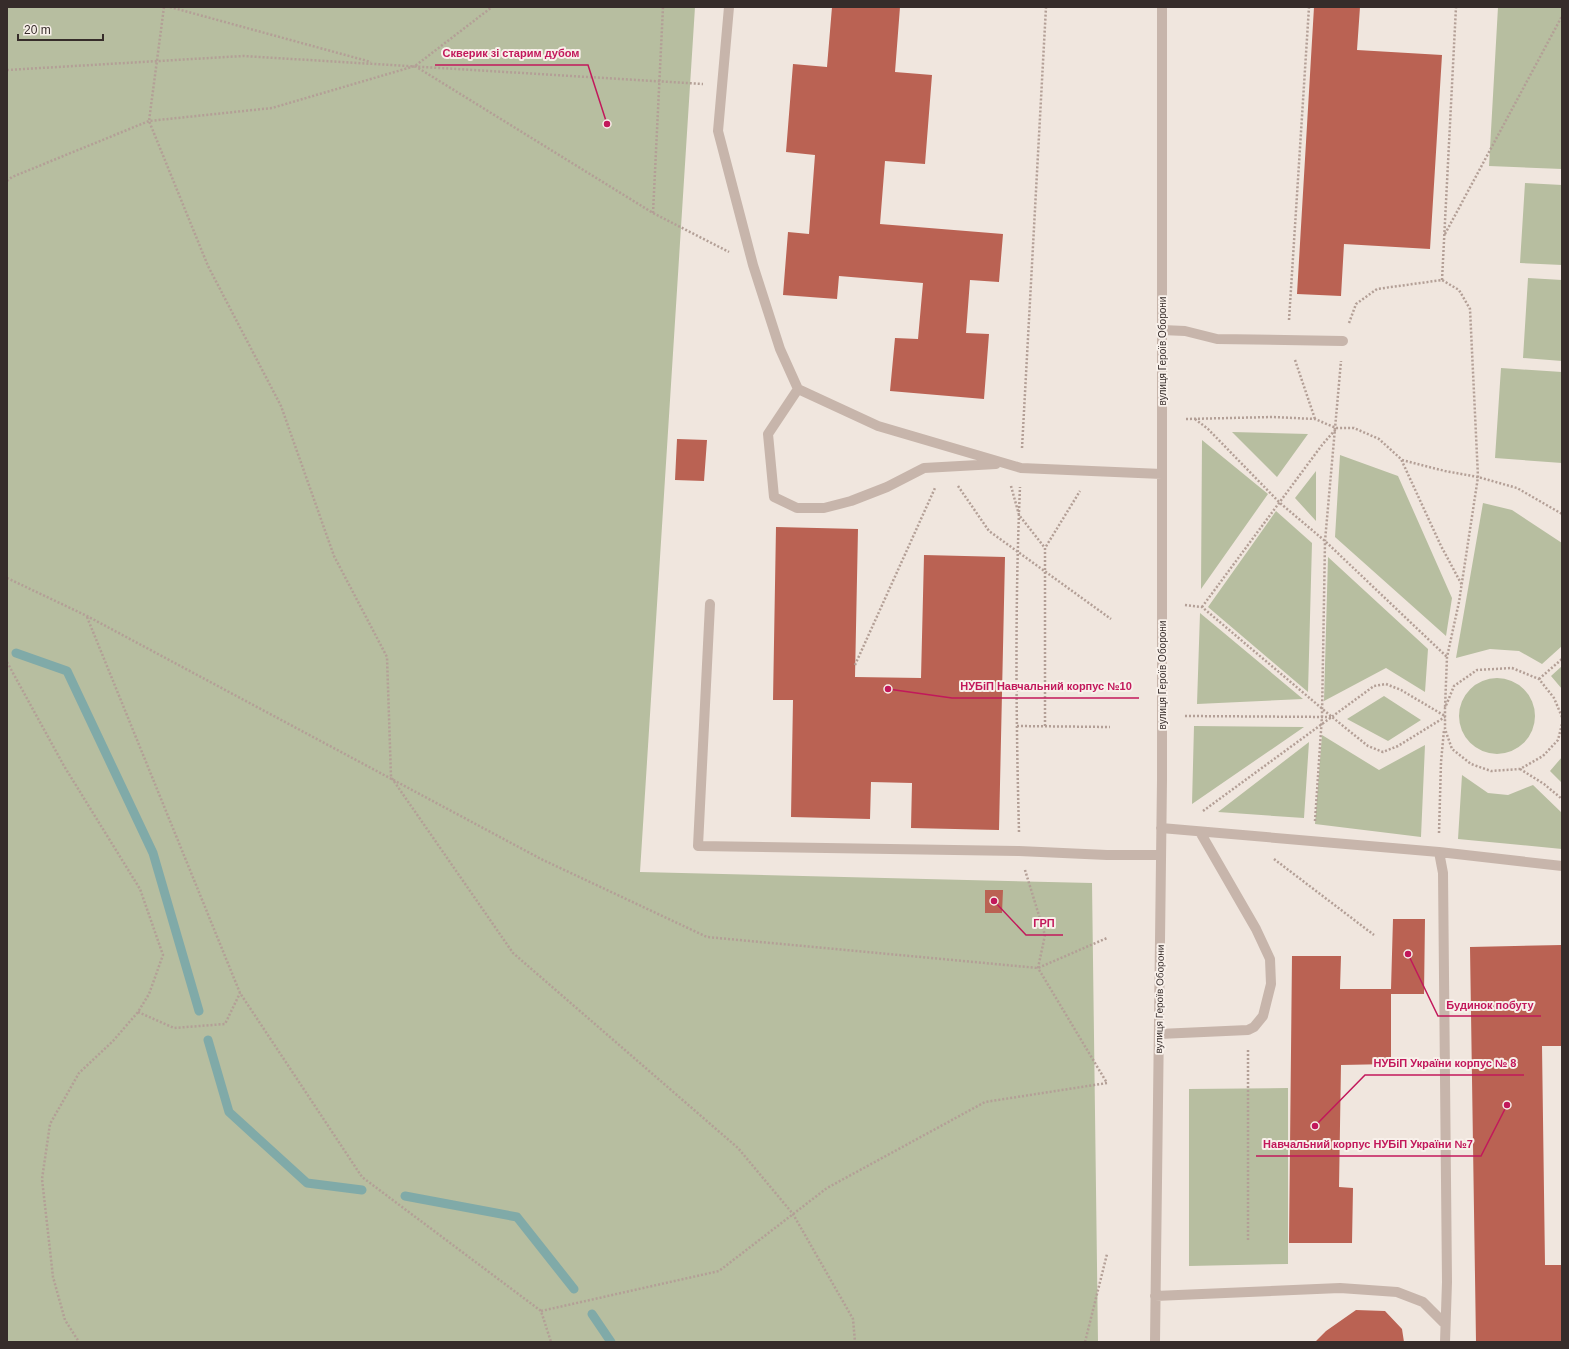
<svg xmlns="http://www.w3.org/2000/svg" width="1569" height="1349" font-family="Arial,sans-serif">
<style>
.green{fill:#b7bea0}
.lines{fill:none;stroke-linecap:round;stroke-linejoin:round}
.stream{stroke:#80aaa8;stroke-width:9}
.building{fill:#ba6253}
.path{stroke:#b39f96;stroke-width:2.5;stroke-dasharray:2 2;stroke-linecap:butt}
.minor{stroke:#c7b5ab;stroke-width:10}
.labels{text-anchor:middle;stroke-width:4;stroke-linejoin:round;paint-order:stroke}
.street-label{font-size:10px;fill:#362c2a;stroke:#f8f0ea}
.leader{fill:none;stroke:#c2185b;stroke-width:1.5}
.callout-dot{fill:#c2185b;stroke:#f8f0ea;stroke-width:1.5}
.callout-label{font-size:11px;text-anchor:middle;font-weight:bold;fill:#c2185b;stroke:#f8f0ea;stroke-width:4;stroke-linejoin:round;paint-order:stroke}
</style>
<rect width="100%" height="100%" fill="#f0e6de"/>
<!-- green -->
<path class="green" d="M 7,7 L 695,7 L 640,872 L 1092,883 L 1098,1342 L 7,1342 Z
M 1498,7 L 1562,7 L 1562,169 L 1489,166 Z
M 1525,183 L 1562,185 L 1562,265 L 1520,263 Z
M 1528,278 L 1562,280 L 1562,361 L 1523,358 Z
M 1501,368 L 1562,372 L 1562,463 L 1495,458 Z
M 1232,432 L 1308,434 L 1277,477 Z
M 1202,440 L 1268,494 L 1201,589 Z
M 1340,455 L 1398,476 L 1452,598 L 1446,636 L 1335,537 Z
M 1316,471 L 1316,521 L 1295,498 Z
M 1483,503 L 1512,510 L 1562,543 L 1562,646 L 1542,664 L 1519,651 L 1490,649 L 1456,658 Z
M 1276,511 L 1312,543 L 1308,692 L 1208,607 Z
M 1328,557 L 1428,649 L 1425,692 L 1386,668 L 1324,701 Z
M 1200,613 L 1303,699 L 1197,704 Z
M 1562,666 L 1562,689 L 1551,676 Z
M1459 716a38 38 0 1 1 76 0a38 38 0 1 1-76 0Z
M 1384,696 L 1421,720 L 1388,741 L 1347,719 Z
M 1194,726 L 1304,727 L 1192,804 Z
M 1322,735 L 1379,770 L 1425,745 L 1421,837 L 1315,824 Z
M 1309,742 L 1304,818 L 1218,812 Z
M 1562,757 L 1562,783 L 1550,771 Z
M 1462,775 L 1488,793 L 1508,795 L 1533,785 L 1562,813 L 1562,849 L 1458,839 Z
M 1288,1088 L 1288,1264 L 1189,1266 L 1189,1089 Z"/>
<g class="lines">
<!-- stream -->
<path class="stream" d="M 16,653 L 67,671 L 153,853 L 199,1011
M 208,1040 L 229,1112 L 307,1183 L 362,1190
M 405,1196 L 517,1217 L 574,1289
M 592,1314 L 611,1342"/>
</g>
<!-- building -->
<path class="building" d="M 832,7 L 900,7 L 895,72 L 932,75 L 925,164 L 885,161 L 880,224 L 1003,234 L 999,282 L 970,280 L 966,333 L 989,334 L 984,399 L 890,391 L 895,338 L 918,339 L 923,283 L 839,276 L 837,299 L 783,295 L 788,232 L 809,234 L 815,155 L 786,152 L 793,64 L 827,67 Z
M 1314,7 L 1360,7 L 1357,50 L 1442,55 L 1430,249 L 1344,244 L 1341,296 L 1297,294 Z
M 677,439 L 707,440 L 704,481 L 675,480 Z
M 776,527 L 858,529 L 855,677 L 921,678 L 924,555 L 1005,557 L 999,830 L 911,828 L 912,783 L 871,782 L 870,819 L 791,817 L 793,700 L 773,700 Z
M 985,890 L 1003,890 L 1002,913 L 985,913 Z
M 1393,919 L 1425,919 L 1424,994 L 1391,994 L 1391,1064 L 1341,1065 L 1339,1187 L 1353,1188 L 1352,1243 L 1289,1243 L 1292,956 L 1341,956 L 1340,989 L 1391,989 Z
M 1562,945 L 1562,1046 L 1542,1046 L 1545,1265 L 1562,1265 L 1562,1342 L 1476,1342 L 1470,947 Z
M 1356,1310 L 1385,1311 L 1402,1329 L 1404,1342 L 1315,1342 L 1326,1331 Z"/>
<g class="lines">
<!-- path -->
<path class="path" d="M 164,7 L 149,121 L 208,266 L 281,406 L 334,556 L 387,657 L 391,777 L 513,953 L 738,1148 L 793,1214 L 853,1319 L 855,1342
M 170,7 L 371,62
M 415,66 L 653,213 L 729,252
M 7,70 L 243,56 L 703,84
M 7,181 L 12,177 L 149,121 L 272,108 L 415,66 L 492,7
M 653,213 L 663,7
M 1445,234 L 1562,16
M 1442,280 L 1456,7
M 1289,320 L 1309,7
M 1349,323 L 1356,304 L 1377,289 L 1442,280 L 1459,290 L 1470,309 L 1478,477 L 1459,602 L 1447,657 L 1445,708
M 1295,360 L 1315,419
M 1186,419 L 1273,417 L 1315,419 L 1336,428 L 1354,428 L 1379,439 L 1401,459 L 1441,546 L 1462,585
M 1195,419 L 1208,429 L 1280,503 L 1325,541 L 1447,657
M 1022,448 L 1046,7
M 1402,460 L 1445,471 L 1478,477 L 1517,488 L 1562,514
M 958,486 L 989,531 L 1111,619
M 1011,486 L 1019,515 L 1045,548
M 7,578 L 87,616 L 541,859 L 707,937 L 1038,968 L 1107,938
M 1185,605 L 1202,607 L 1332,717 L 1368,746 L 1383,752 L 1398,746 L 1445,717
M 1202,607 L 1322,445 L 1336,429
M 87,617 L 240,993 L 362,1177 L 541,1311 L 551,1342
M 7,662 L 64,766 L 140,889 L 163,955 L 149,994 L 138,1012 L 113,1041 L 79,1073 L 50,1124 L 42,1179 L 53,1277 L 65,1320 L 79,1342
M 855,665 L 935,488
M 1539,679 L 1562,659
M 1185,716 L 1331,717
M 1562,717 L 1554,698 L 1539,679 L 1512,668 L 1477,670 L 1454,686 L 1445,708 L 1445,729 L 1452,749 L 1471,764 L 1491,771 L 1520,769 L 1543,756 L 1558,740 L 1562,724
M 1017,726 L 1110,727
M 1045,726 L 1045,548 L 1080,491
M 1520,769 L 1544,784 L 1562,799
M 1203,811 L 1374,686 L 1386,684 L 1401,690 L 1445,716
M 1315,821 L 1322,716 L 1325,541 L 1341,361
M 1019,832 C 1016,718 1015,602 1020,487
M 1439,833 L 1441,762 L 1444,730
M 1274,859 L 1374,935
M 138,1012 L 174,1028 L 225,1024 L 240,993
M 1248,1240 L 1248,1049
M 541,1311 L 719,1271 L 827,1188 L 985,1102 L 1107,1083 L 1038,968 L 1045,935 L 1025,870
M 1085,1342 L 1107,1254"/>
<!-- minor -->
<path class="minor" d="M 729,7 L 718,131 L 753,265 L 780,349 L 798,389 L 878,426 L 1021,468 L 1162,474
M 1162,330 L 1185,331 L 1217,339 L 1343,341
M 798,389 L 768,434 L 774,497 L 797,508 L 824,508 L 851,501 L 887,487 L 924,468 L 996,464
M 710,604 L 698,846 L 1019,851 L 1107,855 L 1161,855
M 1161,828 L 1439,852 L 1562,866
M 1439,852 L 1443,873 L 1447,1282 L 1445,1342
M 1159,1034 L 1248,1030 L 1254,1027 L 1263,1016 L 1271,984 L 1270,959 L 1256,929 L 1200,832
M 1155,1296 L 1340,1288 L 1397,1292 L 1423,1302 L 1445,1324
M 1155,1342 L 1162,780 L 1162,7"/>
</g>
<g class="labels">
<!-- street labels -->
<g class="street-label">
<text transform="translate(1162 351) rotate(-90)" y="4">вулиця Героїв Оборони</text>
<text transform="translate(1162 675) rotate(-90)" y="4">вулиця Героїв Оборони</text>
<text transform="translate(1159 999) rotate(-89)" y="4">вулиця Героїв Оборони</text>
</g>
</g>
<!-- callouts -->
<path class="leader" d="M607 124L588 65H435M888 689L952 698H1139M994 901L1026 935H1063M1408 954L1438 1016H1541M1315 1126L1365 1075H1524M1507 1105L1481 1156H1256"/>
<g class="callout-dot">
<circle cx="607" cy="124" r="4"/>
<circle cx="888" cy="689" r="4"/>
<circle cx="994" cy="901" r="4"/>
<circle cx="1408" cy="954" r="4"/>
<circle cx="1315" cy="1126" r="4"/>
<circle cx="1507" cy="1105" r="4"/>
</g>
<g class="callout-label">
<text x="511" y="57">Скверик зі старим дубом</text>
<text x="1046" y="690">НУБіП Навчальний корпус №10</text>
<text x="1044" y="927">ГРП</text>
<text x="1490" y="1009">Будинок побуту</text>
<text x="1445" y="1067">НУБіП України корпус № 8</text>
<text x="1368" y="1148">Навчальний корпус НУБіП України №7</text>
</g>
<!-- border -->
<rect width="1569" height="1349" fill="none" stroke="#362c2a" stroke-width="16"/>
<!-- scale -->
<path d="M18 34v6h85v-6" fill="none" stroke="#362c2a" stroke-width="2"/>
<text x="24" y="34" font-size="12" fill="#362c2a" stroke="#f8f0ea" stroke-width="3" paint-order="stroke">20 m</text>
</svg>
